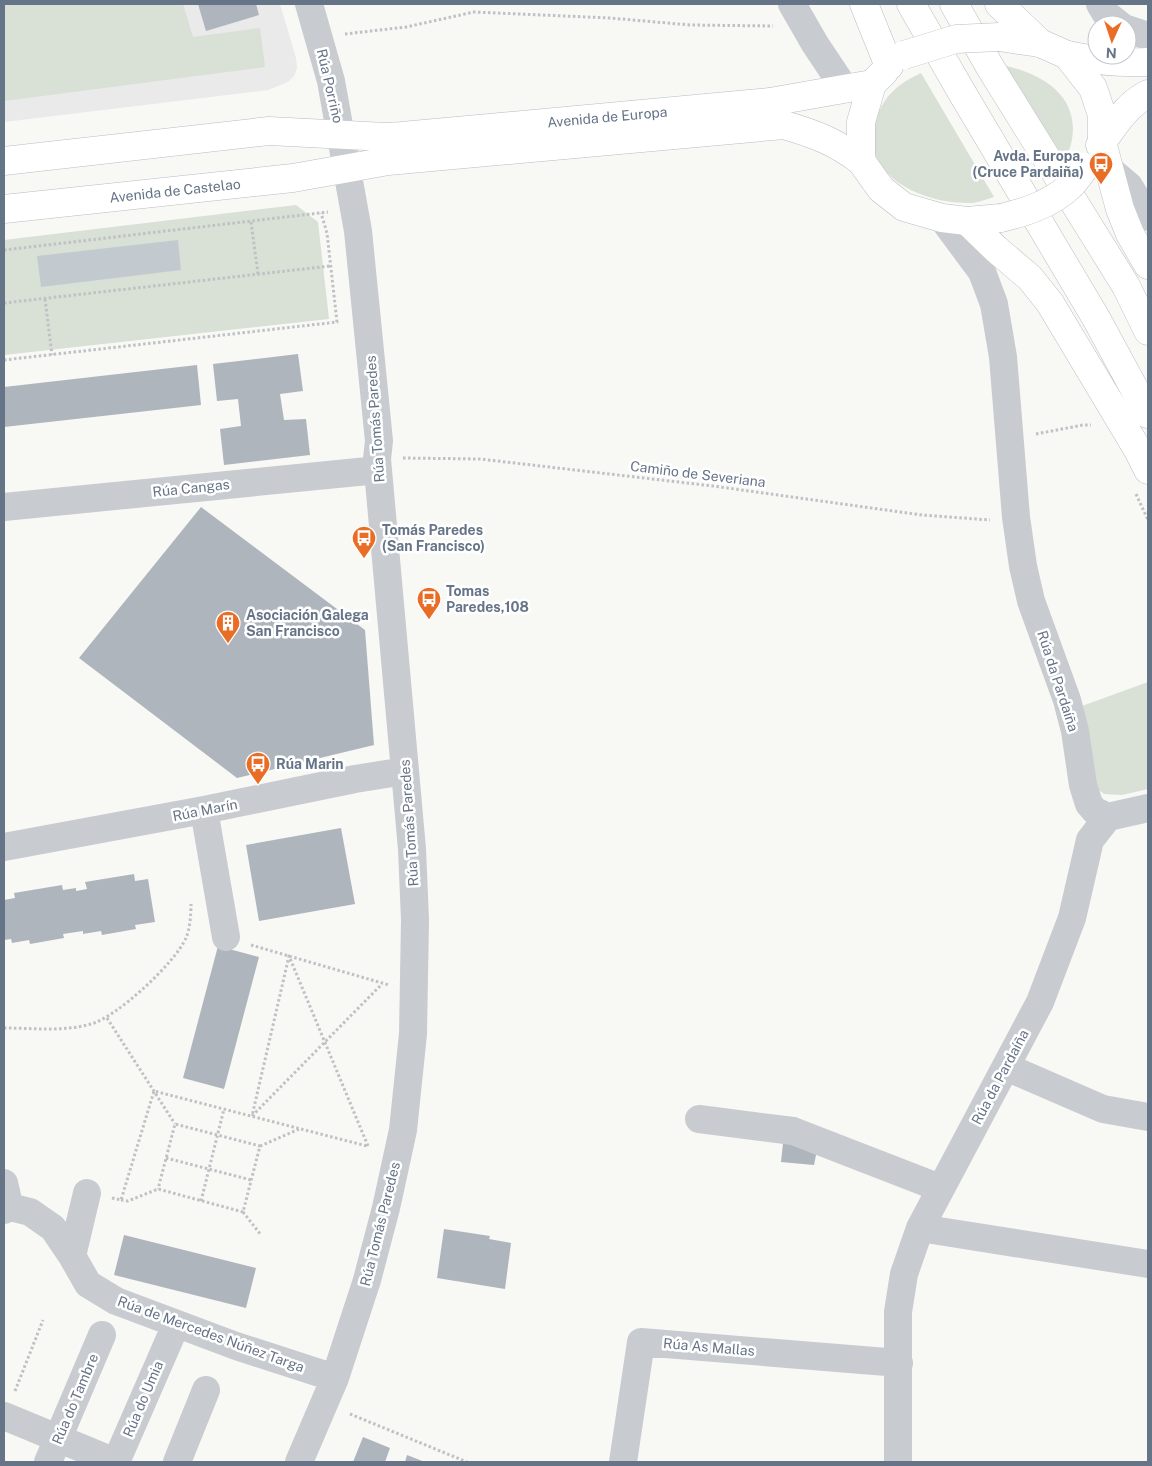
<svg xmlns="http://www.w3.org/2000/svg" width="1152" height="1466" font-family="'Public Sans',sans-serif">
<style>
.built{fill:#e9eae9}
.green{fill:#d9e0d6}
.water{fill:#c2cad0}
.building{fill:#afb5bd}
.lines{fill:none;stroke-linecap:round;stroke-linejoin:round}
.primary-casing{stroke:#b9bcc1;stroke-width:29}
.highway-casing{stroke:#babdc1;stroke-width:29}
.path{stroke:#bfc1c4;stroke-width:3;stroke-dasharray:2.5 2.5;stroke-linecap:butt}
.street{stroke:#c8cbcf;stroke-width:28}
.primary{stroke:#fff;stroke-width:28}
.highway{stroke:#fff;stroke-width:28}
.primary-bridge-casing{stroke:#b9bcc1;stroke-width:29;stroke-linecap:butt}
.primary-bridge{stroke:#fff;stroke-width:28}
.labels{text-anchor:middle;stroke-width:5;stroke-linejoin:round;paint-order:stroke}
.street-label{font-size:14px;fill:#667488;stroke:#fff}
.poi-label{font-size:14px;font-weight:bold;fill:#667488;stroke:#fff;text-anchor:start}
</style>
<rect width="100%" height="100%" fill="#f8f8f5"/>
<!-- built -->
<path class="built" d="M 4,4 L 280,4 L 296,58 L 297,68 L 294,76 L 288,82 L 268,90 L 4,122 Z"/>
<!-- green -->
<path class="green" d="M 4,4 L 183,4 L 193,37 L 260,28 L 265,67 L 4,101 Z
M 1003,65 C 1037,73 1073,90 1073,130 C 1072,143 1070,153 1061,162 Z
M 921,73 L 994,197 C 987,199 979,202 972,203 C 935,204 883,188 873,147 C 871,138 875,126 877,117 C 885,94 900,83 921,73 Z
M 296,205 L 318,222 L 329,319 L 4,355 L 4,240 Z
M 1148,682 L 1148,789 L 1122,795 L 1104,794 L 1091,784 L 1082,706 Z"/>
<!-- water -->
<path class="water" d="M 178,240 L 181,270 L 41,287 L 37,256 Z"/>
<!-- building -->
<path class="building" d="M 198,4 L 256,4 L 259,15 L 206,31 Z
M 298,354 L 303,391 L 280,394 L 284,420 L 306,419 L 310,455 L 224,465 L 220,429 L 241,426 L 238,399 L 217,401 L 213,364 Z
M 197,365 L 201,405 L 4,427 L 4,387 Z
M 201,507 L 365,630 L 374,745 L 237,778 L 79,658 Z
M 341,828 L 355,904 L 259,921 L 246,845 Z
M 134,874 L 135,881 L 148,879 L 155,922 L 135,925 L 136,929 L 102,935 L 101,931 L 83,934 L 83,931 L 63,934 L 64,938 L 30,944 L 29,940 L 12,943 L 11,939 L 4,940 L 4,900 L 15,898 L 14,893 L 62,885 L 63,890 L 76,888 L 76,891 L 87,889 L 85,882 Z
M 218,946 L 259,957 L 224,1089 L 183,1078 Z
M 784,1134 L 818,1145 L 814,1165 L 781,1162 Z
M 444,1229 L 490,1236 L 489,1239 L 511,1243 L 505,1289 L 437,1278 Z
M 124,1235 L 256,1268 L 246,1308 L 114,1275 Z
M 363,1437 L 390,1448 L 385,1462 L 353,1462 Z
M 407,1455 L 425,1462 L 405,1462 Z"/>
<g class="lines">
<defs>
<g id="primary">
<path d="M 999,37 L 1040,43 L 1067,55 L 1093,88 L 1102,115 L 1102,142"/>
<path d="M 1067,55 C 1094,61 1120,63 1148,62"/>
<path d="M 884,72 L 872,84 L 861,122 L 861,161 L 881,189 L 904,207 L 942,218 L 967,221 L 1001,218"/>
<path d="M 1100,145 C 1114,126 1127,104 1148,94"/>
<path id="s1" d="M 4,161 L 269,131 L 386,137 L 402,136 L 770,102 L 872,84"/>
<path id="s2" d="M 4,209 L 293,178 L 388,161 L 784,125 C 815,134 836,142 861,161"/>
</g>
<path id="highway" d="M 864,4 L 889,66
M 911,4 L 961,91 L 1096,318 L 1148,414
M 954,4 L 990,67 L 1126,286 L 1148,331
M 999,4 L 1040,43
M 1102,142 L 1120,209 L 1130,234 L 1148,265
M 967,221 L 996,249 L 1030,278 L 1050,303 L 1138,450 L 1148,470"/>
</defs>
<!-- primary casing -->
<use href="#primary" class="primary-casing"/>
<!-- highway casing -->
<use href="#highway" class="highway-casing"/>
<!-- path -->
<path class="path" d="M 345,34 L 406,27 L 474,12 L 610,18 L 690,25 L 773,26
M 251,222 L 258,274
M 4,250 L 328,212
M 45,299 L 52,355
M 4,303 L 330,266
M 4,360 L 337,322 L 327,233 L 321,213
M 1036,434 L 1083,425 L 1091,425
M 403,458 L 480,459 L 713,486 L 922,515 L 990,520
M 1136,494 L 1148,520
M 251,945 L 389,985
M 107,1018 L 175,1124
M 4,1028 C 32,1028 64,1032 91,1024 C 117,1017 175,963 186,938 C 190,929 191,914 191,904
M 260,1146 L 299,1129
M 368,1146 L 289,956 L 252,1116 L 382,984
M 166,1158 L 251,1180
M 112,1198 L 121,1200 L 154,1091 L 367,1146
M 121,1200 L 128,1201 L 158,1189 L 243,1212 L 260,1146 L 175,1124 L 158,1189
M 201,1201 L 224,1109
M 243,1212 L 261,1235
M 15,1391 L 43,1320
M 350,1414 L 467,1462"/>
<!-- street -->
<path class="street" d="M 792,4 L 815,44 L 845,89
M 1100,4 L 1106,14 L 1120,25
M 1127,29 L 1148,36
M 1110,170 L 1129,186 L 1148,217
M 942,218 L 982,272 L 994,304 L 1003,357 L 1016,517 L 1023,566 L 1031,601 L 1067,700 L 1075,731 L 1083,785 L 1089,804 L 1095,811 L 1108,817
M 4,507 L 378,470
M 204,810 L 226,937
M 1108,817 L 1148,808
M 4,847 L 204,810 L 355,779 L 405,771
M 1006,1067 L 1103,1109 L 1148,1117
M 699,1119 L 793,1131 L 940,1188
M 4,1183 L 7,1196 L 4,1210
M 6,1206 L 30,1212 L 53,1228 L 72,1256 L 88,1284 L 116,1301 L 236,1346 L 335,1378
M 920,1228 L 1148,1264
M 72,1256 L 87,1193
M 4,1416 L 115,1462
M 48,1462 L 102,1335
M 116,1462 L 171,1336
M 177,1462 L 206,1390
M 299,1462 L 335,1378 L 367,1280 L 386,1208 L 403,1130 L 413,1034 L 415,920 L 412,849 L 377,459 L 379,441 L 358,231 L 331,81 L 309,4
M 623,1462 L 641,1342 L 899,1363
M 898,1462 L 898,1312 L 904,1274 L 920,1228 L 1040,1002 L 1072,918 L 1090,840 L 1108,817"/>
<!-- primary -->
<use href="#primary" class="primary"/>
<!-- highway -->
<use href="#highway" class="highway"/>
<defs>
<path id="primary-bridge" d="M 904,55 L 956,39 L 999,37
M 1001,218 C 1026,212 1051,204 1070,186 C 1075,181 1080,174 1085,167"/>
</defs>
<!-- primary-bridge casing -->
<use href="#primary-bridge" class="primary-bridge-casing"/>
<!-- primary-bridge -->
<use href="#primary-bridge" class="primary-bridge"/>
</g>
<!-- icons -->
<defs>
<symbol id="bus-pin" viewBox="-11 -11 22 30"><path d="M0 17L-7.5 6A9.5 9.5 0 1 1 7.5 6Z" fill="#e96d25" stroke="#fff"/><path d="M-5-6H5V4H4V6H2V4H-2V6H-4V4H-5ZM-3.5-4V0h7V-4ZM-3.5 1.2v1.5H-2V1.2ZM2 1.2v1.5H3.5V1.2Z" fill="#fff"/></symbol>
<symbol id="building-pin" viewBox="-11 -11 22 30"><path d="M0 17L-7.5 6A9.5 9.5 0 1 1 7.5 6Z" fill="#e96d25" stroke="#fff"/><path d="M-4-6H4V6H1V3H-1V6H-4ZM-2.5-4.3h1.7v1.8h-1.7ZM.8-4.3h1.7v1.8H.8ZM-2.5-1h1.7V.8h-1.7ZM.8-1h1.7V.8H.8Z" fill="#fff"/></symbol>
</defs>
<g fill-rule="evenodd">
<use href="#bus-pin" x="1087" y="150" width="28" height="38"/>
<use href="#bus-pin" x="350" y="524" width="28" height="38"/>
<use href="#bus-pin" x="415" y="585" width="28" height="38"/>
<use href="#building-pin" x="214" y="609" width="28" height="38"/>
<use href="#bus-pin" x="244" y="750" width="28" height="38"/>
</g>
<g class="labels">
<!-- street labels -->
<g class="street-label">
<text transform="translate(330 86) rotate(77)" y="5">Rúa Porriño</text>
<text dy="5" stroke="none"><textPath href="#s1" startOffset="606">Avenida de Europa</textPath></text>
<text dy="5" stroke="none"><textPath href="#s2" startOffset="172">Avenida de Castelao</textPath></text>
<text transform="translate(375 419) rotate(-94)" y="5">Rúa Tomás Paredes</text>
<text transform="translate(698 474) rotate(7)" y="5">Camiño de Severiana</text>
<text transform="translate(191 488) rotate(-6)" y="5">Rúa Cangas</text>
<text transform="translate(1058 681) rotate(72)" y="5">Rúa da Pardaíña</text>
<text transform="translate(205 810) rotate(-11)" y="5">Rúa Marín</text>
<text transform="translate(409 823) rotate(-94)" y="5">Rúa Tomás Paredes</text>
<text transform="translate(1000 1077) rotate(-62)" y="5">Rúa da Pardaíña</text>
<text transform="translate(380 1224) rotate(-76)" y="5">Rúa Tomás Paredes</text>
<text transform="translate(211 1334) rotate(20)" y="5">Rúa de Mercedes Núñez Targa</text>
<text transform="translate(709 1347) rotate(5)" y="5">Rúa As Mallas</text>
<text transform="translate(75 1399) rotate(-67)" y="5">Rúa do Tambre</text>
<text transform="translate(143 1399) rotate(-67)" y="5">Rúa do Umia</text>
</g>
<!-- poi labels -->
<g class="poi-label">
<text x="1084" y="161" text-anchor="end">Avda. Europa,<tspan x="1084" dy="16">(Cruce Pardaiña)</tspan></text>
<text x="382" y="535">Tomás Paredes<tspan x="382" dy="16">(San Francisco)</tspan></text>
<text x="446" y="596">Tomas<tspan x="446" dy="16">Paredes,108</tspan></text>
<text x="246" y="620">Asociación Galega<tspan x="246" dy="16">San Francisco</tspan></text>
<text x="276" y="769">Rúa Marin</text>
</g>
</g>
<!-- border -->
<rect width="1152" height="1466" fill="none" stroke="#667488" stroke-width="10"/>
<!-- north arrow -->
<g transform="translate(1112 40) rotate(183)"><circle r="24" fill="#ffffff" stroke="#c2c7cf"/>
<path d="M0-4L9 19L0 12L-9 19Z" fill="#e96d25"/>
<text y="-8" font-size="14" font-weight="bold" text-anchor="middle" fill="#667488">N</text>
</g>
</svg>
